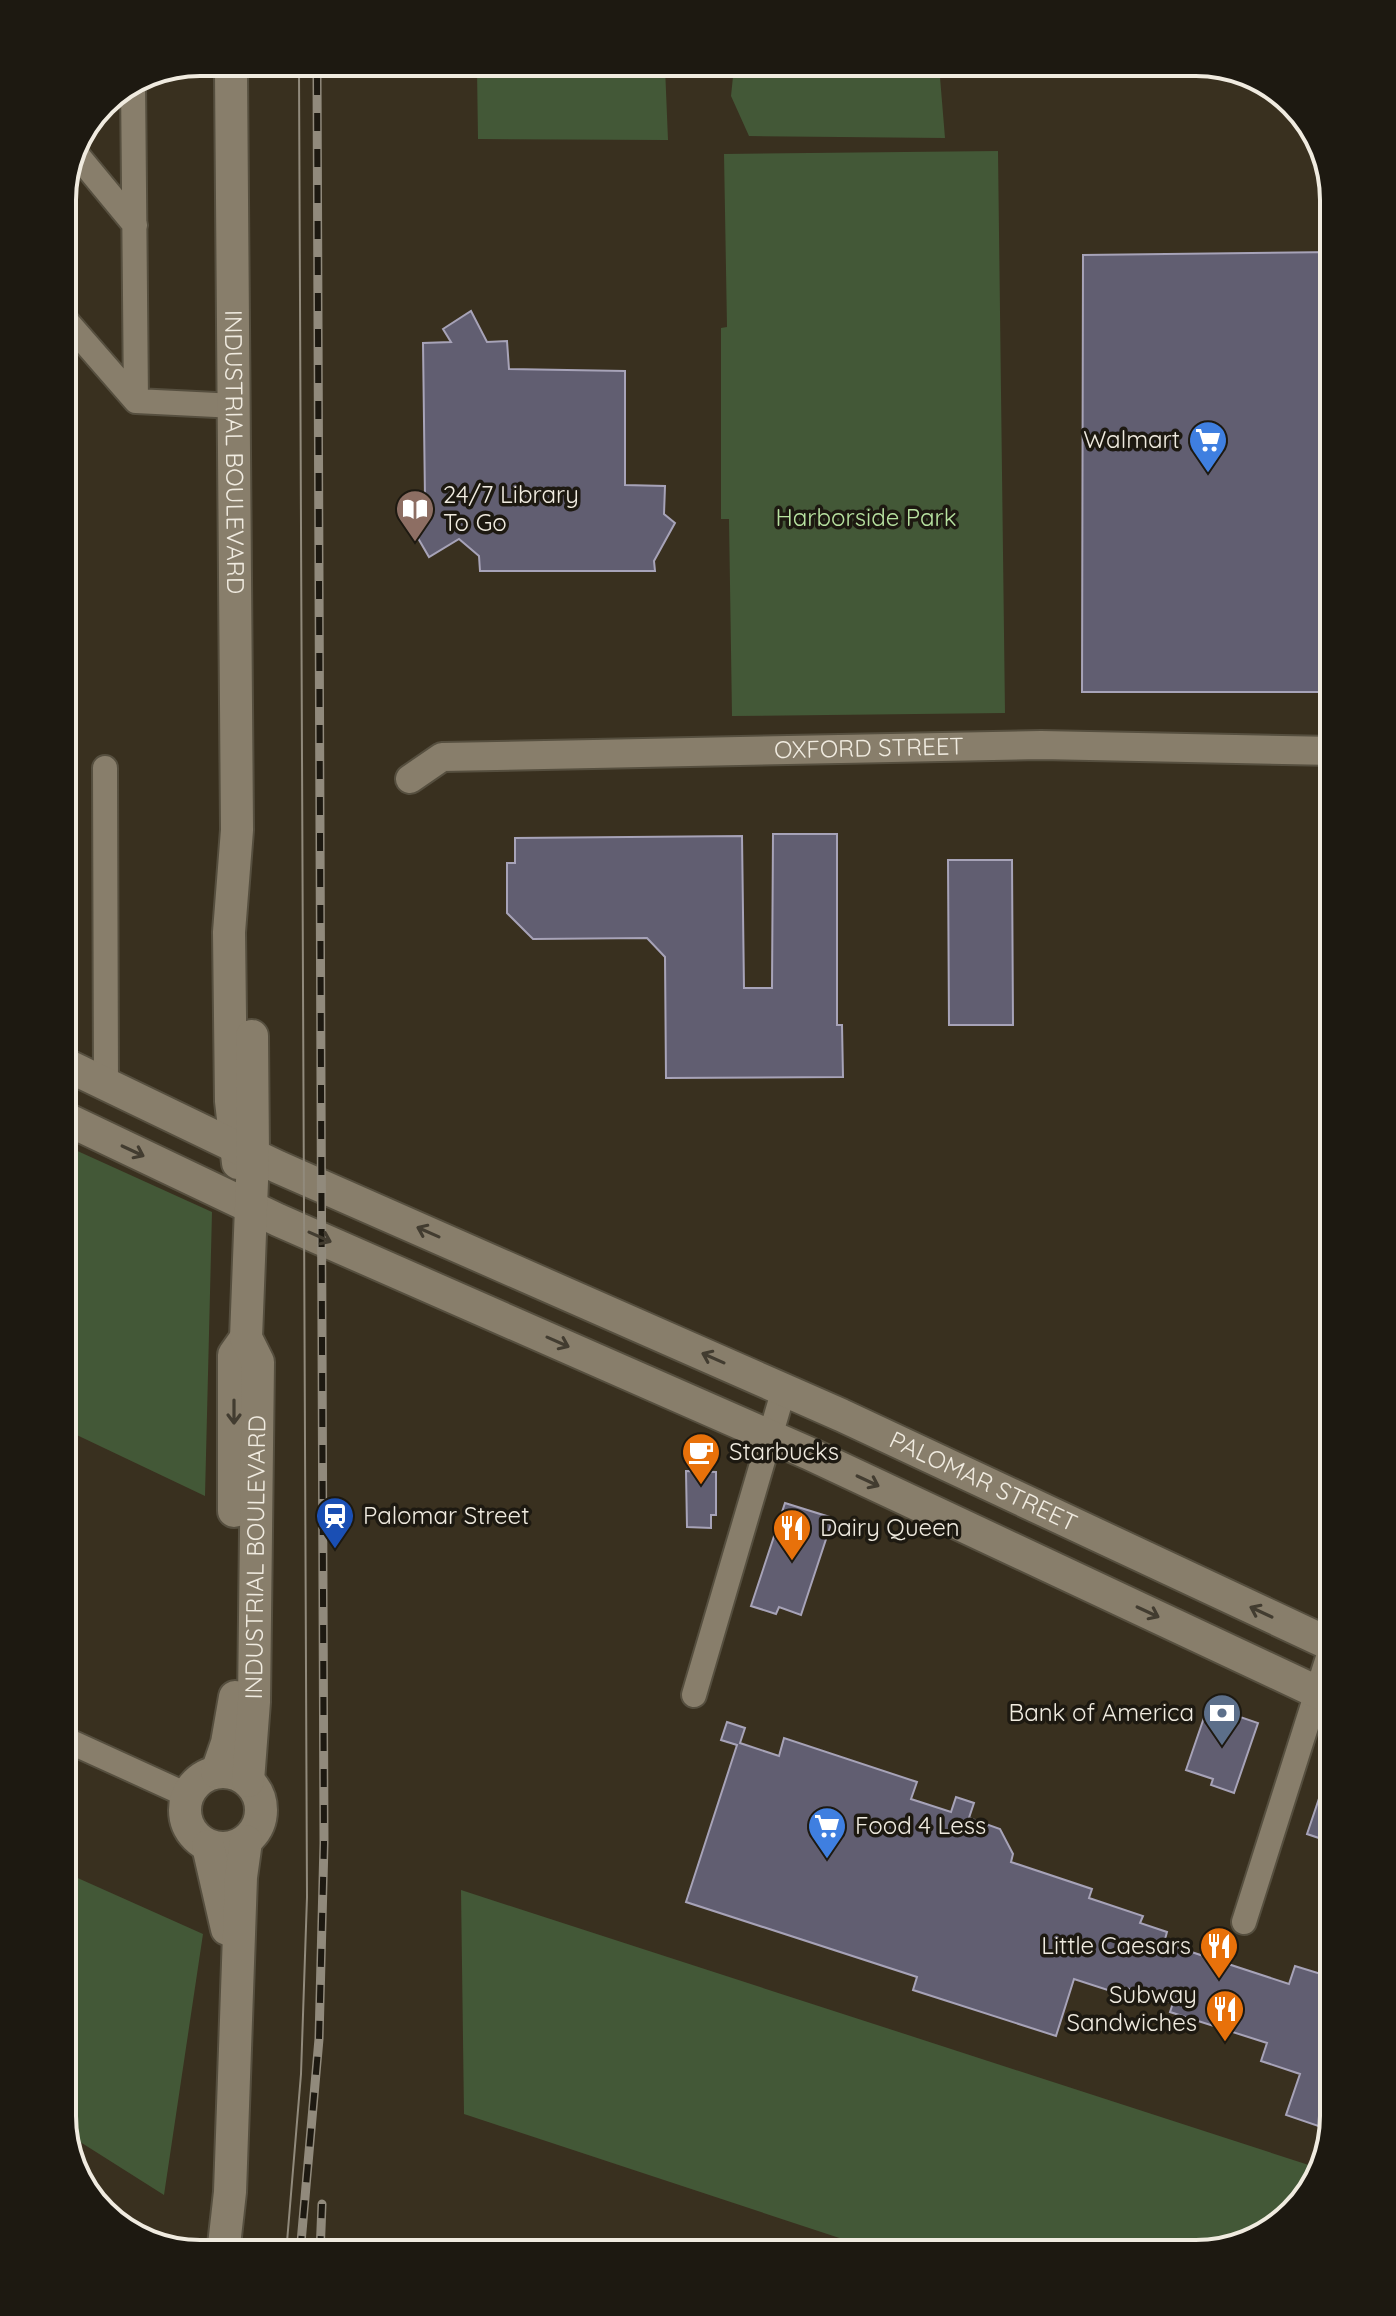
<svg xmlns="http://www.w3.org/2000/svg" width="1396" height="2316" font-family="Quicksand,sans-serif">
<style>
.green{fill:#435837}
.building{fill:#615e71;stroke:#a7a3b8;stroke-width:2}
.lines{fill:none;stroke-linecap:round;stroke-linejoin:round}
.minor-casing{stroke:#564f3f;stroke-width:28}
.tertiary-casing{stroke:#564f3f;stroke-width:32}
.secondary-casing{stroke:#564f3f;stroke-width:36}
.minor{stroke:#887e6b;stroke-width:24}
.tertiary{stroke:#887e6b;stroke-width:28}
.secondary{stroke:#887e6b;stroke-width:32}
.tram{stroke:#918a7c;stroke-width:2}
.rail-casing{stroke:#918a7c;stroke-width:9}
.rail{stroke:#1d1911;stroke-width:6;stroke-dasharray:18;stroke-linecap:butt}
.oneway{stroke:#423c30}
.labels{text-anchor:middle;stroke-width:7;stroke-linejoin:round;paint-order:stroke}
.poi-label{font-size:24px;fill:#f0ebe0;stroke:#1d1911;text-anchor:start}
.street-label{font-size:24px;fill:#f0ebe0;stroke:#1d1911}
.park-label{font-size:24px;fill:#b8e3a1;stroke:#1d1911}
.rim{fill:none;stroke:#f0ebe0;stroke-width:4}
</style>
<rect width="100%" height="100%" fill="#39301f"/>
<!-- green -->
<path class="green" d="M 939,65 L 945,138 L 749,136 L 731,96 L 734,67 Z
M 665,67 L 668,140 L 478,139 L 477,69 Z
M 998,151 L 1005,713 L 732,716 L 729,519 L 721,519 L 721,328 L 727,327 L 724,154 Z
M 62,1144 L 212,1212 L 205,1496 L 62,1428 Z
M 62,1871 L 203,1934 L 164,2195 L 66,2133 L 62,2116 Z
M 461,1890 L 1318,2168 L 1311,2192 L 1256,2240 L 1196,2254 L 888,2254 L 464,2114 Z"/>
<!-- building -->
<path class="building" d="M 1334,252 L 1334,692 L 1082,692 L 1083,255 Z
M 471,311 L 487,342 L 507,341 L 509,369 L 625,371 L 625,485 L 665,486 L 664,514 L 675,523 L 654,561 L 655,571 L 480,571 L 479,556 L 459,539 L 429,557 L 404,514 L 425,499 L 423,343 L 451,342 L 443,329 Z
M 773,834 L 837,834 L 837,1025 L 842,1025 L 843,1077 L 666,1078 L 665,957 L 647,938 L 533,939 L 507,913 L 507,863 L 515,863 L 515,838 L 742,836 L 744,988 L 772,988 Z
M 948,860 L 1012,860 L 1013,1025 L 949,1025 Z
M 686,1471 L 716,1472 L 716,1515 L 711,1515 L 711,1528 L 687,1527 Z
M 785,1503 L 833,1518 L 801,1615 L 779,1607 L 776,1614 L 751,1606 Z
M 1208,1706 L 1258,1723 L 1234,1793 L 1211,1785 L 1213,1779 L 1186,1770 Z
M 727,1722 L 745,1728 L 740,1743 L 779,1756 L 784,1738 L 917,1782 L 911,1799 L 951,1812 L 956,1797 L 974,1803 L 969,1818 L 1000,1829 L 1013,1854 L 1011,1862 L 1092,1889 L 1089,1898 L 1143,1916 L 1140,1923 L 1167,1932 L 1164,1943 L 1289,1984 L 1295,1966 L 1334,1978 L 1334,2116 L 1330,2130 L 1286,2115 L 1300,2074 L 1261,2061 L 1267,2043 L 1170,2012 L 1173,2003 L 1120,1986 L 1117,1993 L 1074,1979 L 1056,2036 L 913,1990 L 917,1977 L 686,1902 L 737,1745 L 721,1740 Z
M 1331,1763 L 1334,1763 L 1334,1843 L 1307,1834 Z"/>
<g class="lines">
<defs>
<path id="minor" d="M 133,82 L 136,401
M 78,156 L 135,225
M 62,316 L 136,401 L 236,406
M 105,768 L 106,1084
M 694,1695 L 784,1389
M 62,1738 L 187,1795
M 1244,1922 L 1332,1645"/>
<g id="tertiary">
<path id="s1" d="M 410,779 L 442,757 L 1041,745 L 1334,751"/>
</g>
<g id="secondary">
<path id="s2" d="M 231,72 L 237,830 L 229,932 L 231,1101 L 238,1163"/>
<path id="s3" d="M 62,1063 L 278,1167 L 841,1415 L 1334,1646"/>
<path d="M 62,1117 L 278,1220 L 808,1453 L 1334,1700"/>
<path d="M 234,1511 L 234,1355 L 246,1338"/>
<circle cx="223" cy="1810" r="38"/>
<path d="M 217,1772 L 227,1743 L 235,1697"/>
<path id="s4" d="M 248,1781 L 254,1702 L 258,1362 L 246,1338 L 253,1155 L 252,1036"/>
<path d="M 208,1846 L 227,1929"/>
<path d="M 223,2254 L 230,2192 L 241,1877 L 246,1841"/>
</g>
</defs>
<!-- minor casing -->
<use href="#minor" class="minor-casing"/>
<!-- tertiary casing -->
<use href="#tertiary" class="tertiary-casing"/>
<!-- secondary casing -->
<use href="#secondary" class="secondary-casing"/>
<!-- minor -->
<use href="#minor" class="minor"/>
<!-- tertiary -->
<use href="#tertiary" class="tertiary"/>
<!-- secondary -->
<use href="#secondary" class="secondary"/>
<!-- tram -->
<path class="tram" d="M 286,2254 L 301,2074 L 307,1897 L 299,71"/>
<defs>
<path id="rail" d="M 300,2254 L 319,2039 L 324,1843 L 317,71
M 320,2254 L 322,2204"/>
</defs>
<!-- rail casing -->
<use href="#rail" class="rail-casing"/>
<!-- rail -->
<use href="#rail" class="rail"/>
</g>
<!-- one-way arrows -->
<defs><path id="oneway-shaft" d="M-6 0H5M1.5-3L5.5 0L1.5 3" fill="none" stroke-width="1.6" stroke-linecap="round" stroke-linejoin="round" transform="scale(2)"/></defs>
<g class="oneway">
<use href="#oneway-shaft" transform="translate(133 1151) rotate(25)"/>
<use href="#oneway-shaft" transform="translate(428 1232) rotate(-156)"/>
<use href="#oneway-shaft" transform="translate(320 1237) rotate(24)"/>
<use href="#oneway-shaft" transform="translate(558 1342) rotate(24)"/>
<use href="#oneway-shaft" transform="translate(713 1358) rotate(-156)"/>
<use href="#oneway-shaft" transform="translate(234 1412) rotate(90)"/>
<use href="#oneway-shaft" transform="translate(868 1481) rotate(25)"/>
<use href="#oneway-shaft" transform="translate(1148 1612) rotate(25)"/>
<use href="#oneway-shaft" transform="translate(1261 1612) rotate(-155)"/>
</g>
<!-- icons -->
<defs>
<symbol id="supermarket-pin" viewBox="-11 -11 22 30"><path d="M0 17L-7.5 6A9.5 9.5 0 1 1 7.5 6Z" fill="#3f7fe0" stroke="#1d1911"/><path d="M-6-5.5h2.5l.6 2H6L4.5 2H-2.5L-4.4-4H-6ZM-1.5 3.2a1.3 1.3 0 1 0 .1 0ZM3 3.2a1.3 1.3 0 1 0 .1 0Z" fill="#fff"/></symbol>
<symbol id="library-pin" viewBox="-11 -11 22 30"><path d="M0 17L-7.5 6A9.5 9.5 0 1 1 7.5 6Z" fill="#8d6e63" stroke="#1d1911"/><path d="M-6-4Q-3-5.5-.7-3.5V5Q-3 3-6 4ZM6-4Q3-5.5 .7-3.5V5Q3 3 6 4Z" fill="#fff"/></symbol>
<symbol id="cafe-pin" viewBox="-11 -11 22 30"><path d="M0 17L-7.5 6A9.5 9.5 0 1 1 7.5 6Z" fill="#e8710a" stroke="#1d1911"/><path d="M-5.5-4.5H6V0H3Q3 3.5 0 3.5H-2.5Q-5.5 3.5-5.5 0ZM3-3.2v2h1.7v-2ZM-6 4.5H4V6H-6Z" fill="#fff"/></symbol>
<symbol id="station-pin" viewBox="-11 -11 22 30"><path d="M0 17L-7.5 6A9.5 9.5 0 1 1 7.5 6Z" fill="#1a4fb4" stroke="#1d1911"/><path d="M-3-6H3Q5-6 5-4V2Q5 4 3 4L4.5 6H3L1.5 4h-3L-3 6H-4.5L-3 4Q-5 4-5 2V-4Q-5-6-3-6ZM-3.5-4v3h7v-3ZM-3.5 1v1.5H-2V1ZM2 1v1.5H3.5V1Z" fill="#fff"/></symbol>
<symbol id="restaurant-pin" viewBox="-11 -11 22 30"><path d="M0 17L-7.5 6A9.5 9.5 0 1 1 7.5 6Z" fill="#e8710a" stroke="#1d1911"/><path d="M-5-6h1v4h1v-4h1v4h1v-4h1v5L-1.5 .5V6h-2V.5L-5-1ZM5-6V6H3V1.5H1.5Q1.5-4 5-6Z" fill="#fff"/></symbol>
<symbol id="bank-pin" viewBox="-11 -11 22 30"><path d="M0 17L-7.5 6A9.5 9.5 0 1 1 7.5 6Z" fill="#5c6f8a" stroke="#1d1911"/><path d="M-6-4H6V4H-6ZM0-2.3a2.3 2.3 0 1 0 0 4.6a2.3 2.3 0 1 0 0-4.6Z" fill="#fff"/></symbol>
</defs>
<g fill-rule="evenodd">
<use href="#supermarket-pin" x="1186" y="418" width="44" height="60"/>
<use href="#library-pin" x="393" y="487" width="44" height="60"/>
<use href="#cafe-pin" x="679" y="1430" width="44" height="60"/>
<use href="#station-pin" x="313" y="1494" width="44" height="60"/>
<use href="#restaurant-pin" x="770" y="1506" width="44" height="60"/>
<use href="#bank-pin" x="1200" y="1691" width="44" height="60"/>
<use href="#supermarket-pin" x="805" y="1804" width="44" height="60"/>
<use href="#restaurant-pin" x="1197" y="1924" width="44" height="60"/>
<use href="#restaurant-pin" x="1203" y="1987" width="44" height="60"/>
</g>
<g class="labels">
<!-- poi labels -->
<g class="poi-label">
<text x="1180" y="448" text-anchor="end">Walmart</text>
<text x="443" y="503">24/7 Library<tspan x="443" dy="28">To Go</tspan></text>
<text x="729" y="1460">Starbucks</text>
<text x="363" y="1524">Palomar Street</text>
<text x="820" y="1536">Dairy Queen</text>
<text x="1194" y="1721" text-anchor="end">Bank of America</text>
<text x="855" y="1834">Food 4 Less</text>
<text x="1191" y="1954" text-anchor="end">Little Caesars</text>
<text x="1197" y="2003" text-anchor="end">Subway<tspan x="1197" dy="28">Sandwiches</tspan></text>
</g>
<!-- street labels -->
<g class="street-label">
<text dy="8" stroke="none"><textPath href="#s2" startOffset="380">INDUSTRIAL BOULEVARD</textPath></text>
<text dy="8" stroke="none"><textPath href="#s1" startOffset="466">OXFORD STREET</textPath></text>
<text dy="8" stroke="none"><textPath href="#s3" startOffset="1012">PALOMAR STREET</textPath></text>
<text dy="8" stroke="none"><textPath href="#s4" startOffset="224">INDUSTRIAL BOULEVARD</textPath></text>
</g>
<!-- park labels -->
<g class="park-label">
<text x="866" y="526">Harborside Park</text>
</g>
</g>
<!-- crop -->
<path d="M0 0H1396V2316H0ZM200 76H1196A124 124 0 0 1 1320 200V2116A124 124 0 0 1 1196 2240H200A124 124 0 0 1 76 2116V200A124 124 0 0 1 200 76Z" fill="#1d1911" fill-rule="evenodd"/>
<path class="rim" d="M200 76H1196A124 124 0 0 1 1320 200V2116A124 124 0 0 1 1196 2240H200A124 124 0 0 1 76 2116V200A124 124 0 0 1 200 76Z"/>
</svg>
